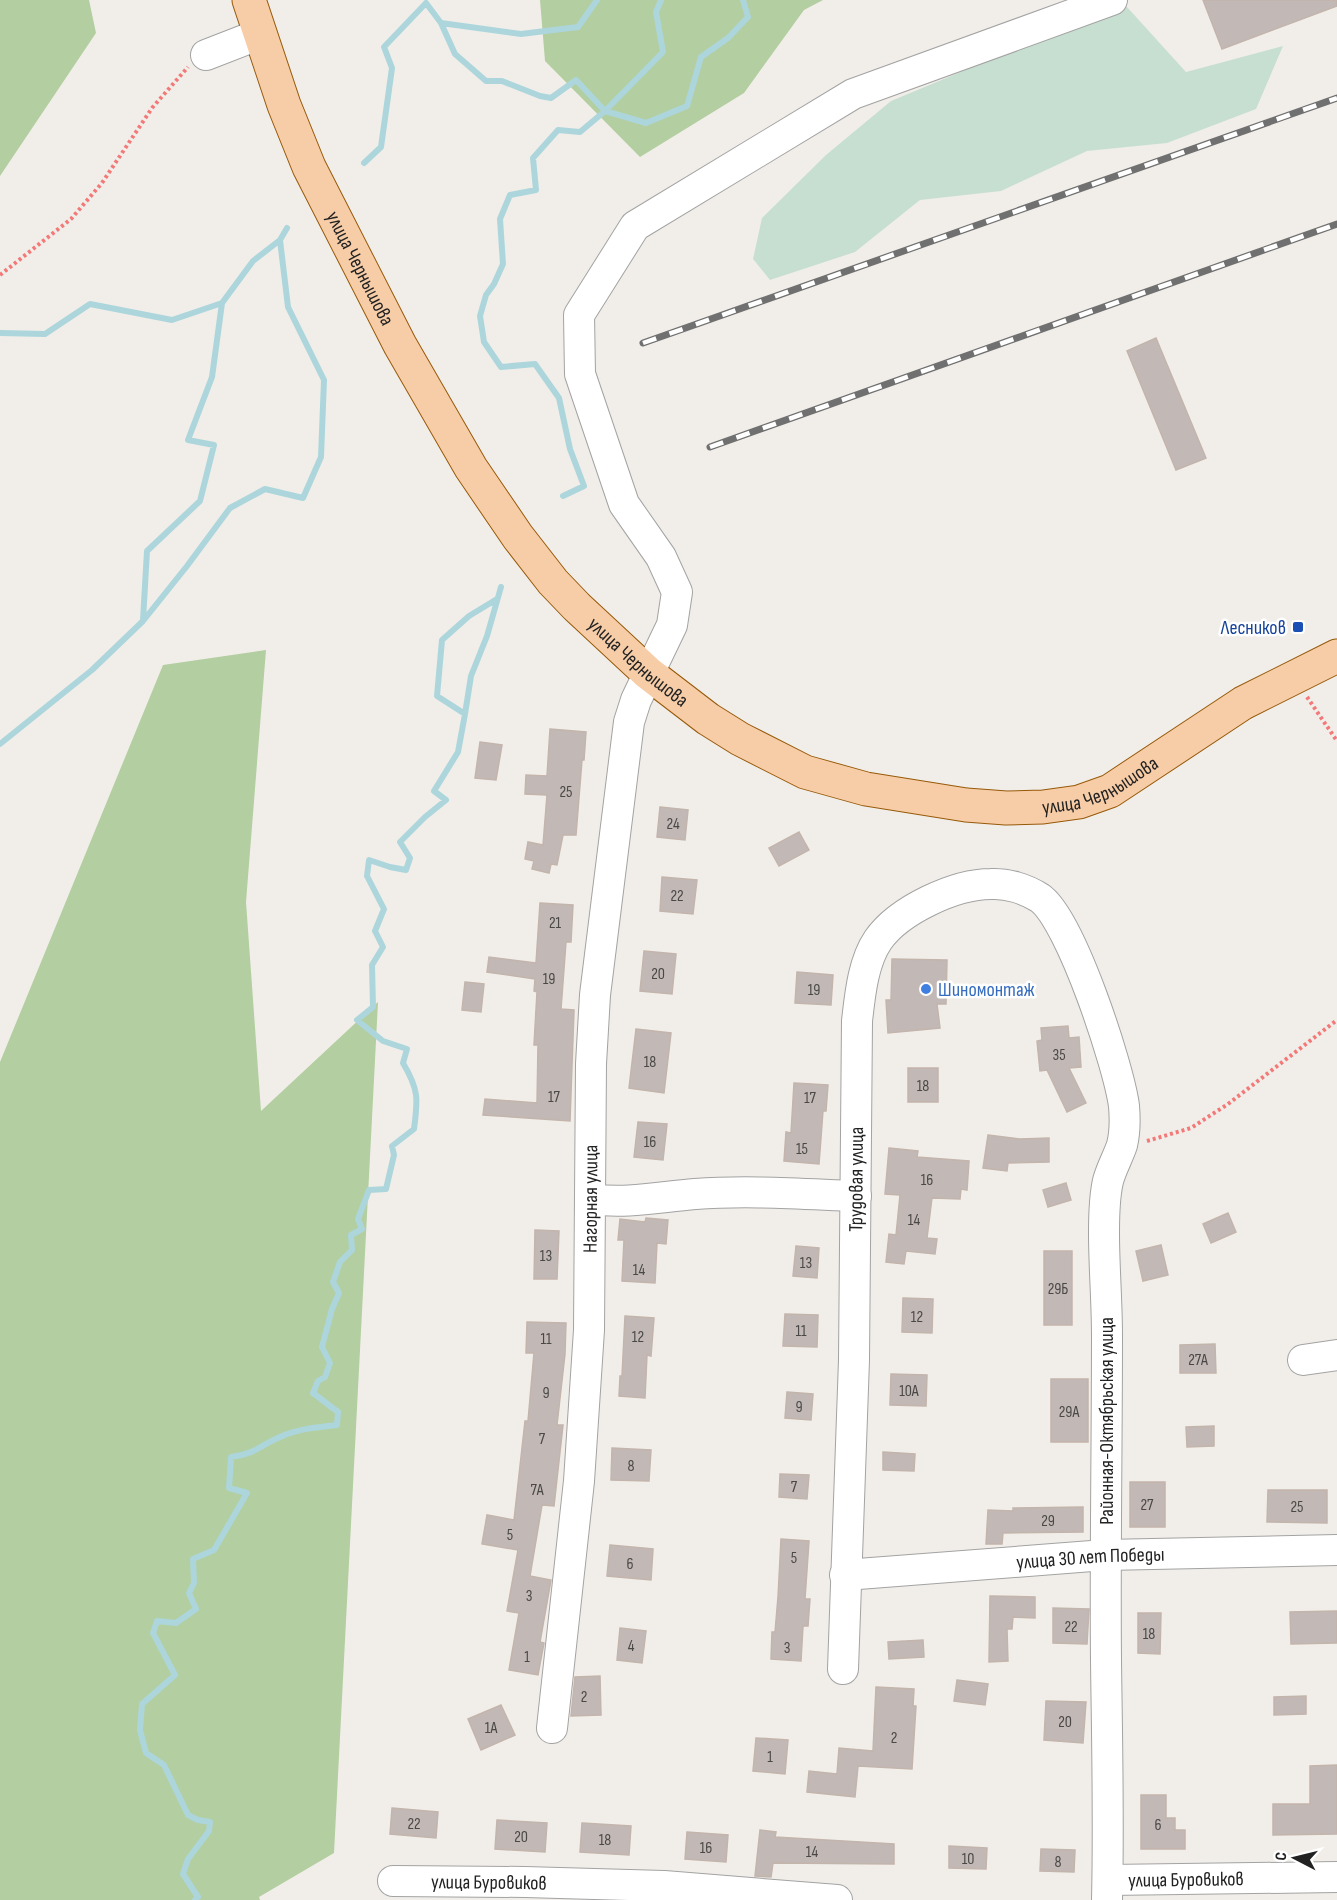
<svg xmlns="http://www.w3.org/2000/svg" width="1337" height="1900" font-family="'Sofia Sans Condensed',sans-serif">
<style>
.forest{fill:#b3cea0}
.wetland{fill:#c7dfd1}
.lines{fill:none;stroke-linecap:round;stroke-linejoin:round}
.stream{stroke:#add6dc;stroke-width:6}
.building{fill:#c2b9b6;stroke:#c3b4ac;stroke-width:1.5}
.minor-casing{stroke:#a3a3a3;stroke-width:32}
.major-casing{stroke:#975908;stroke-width:35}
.path{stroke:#f37979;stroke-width:4;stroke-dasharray:3 3;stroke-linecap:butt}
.minor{stroke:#fff;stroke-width:30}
.major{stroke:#f7cda8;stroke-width:33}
.rail-casing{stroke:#707070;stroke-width:7}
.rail{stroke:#fff;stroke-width:4.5;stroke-dasharray:14;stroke-linecap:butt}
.transit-dot{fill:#1a4fb4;stroke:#fff;stroke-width:2}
.shop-dot{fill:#3f7fe0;stroke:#fff;stroke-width:2}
.labels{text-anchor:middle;stroke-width:5;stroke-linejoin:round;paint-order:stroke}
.number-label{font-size:16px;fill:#4a4847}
.street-label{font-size:20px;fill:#222;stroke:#fff}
.transit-label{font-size:20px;fill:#164399;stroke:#fff;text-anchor:end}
.shop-label{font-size:20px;fill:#366cbe;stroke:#fff;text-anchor:start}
</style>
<rect width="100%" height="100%" fill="#f1eee9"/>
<!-- forest -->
<path class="forest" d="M 0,0 L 89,0 L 96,33 L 0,176 Z
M 540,0 L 823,0 L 804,10 L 744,93 L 640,157 L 545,61 Z
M 266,650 L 246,902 L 261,1111 L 378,1002 L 334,1853 L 259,1897 L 260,1900 L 0,1900 L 0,1062 L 163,665 Z"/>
<!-- wetland -->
<path class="wetland" d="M 1127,7 L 1186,72 L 1283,46 L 1256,109 L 1167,143 L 1087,151 L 1001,191 L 920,200 L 855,252 L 770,280 L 753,259 L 762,218 L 826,155 L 891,101 L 1011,51 Z"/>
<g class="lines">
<!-- stream -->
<path class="stream" d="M 441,23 L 521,34 L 578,27 L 597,0
M 364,163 L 381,147 L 392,68 L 384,47 L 426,3 L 441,23 L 455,54 L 486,81 L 502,81 L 540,96 L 551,98 L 576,80 L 605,111 L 646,123 L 687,106 L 701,57 L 728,38 L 748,17 L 743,0
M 0,333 L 45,334 L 90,304 L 172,320 L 222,303 L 253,261 L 280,240
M 563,496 L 584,486 L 570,449 L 559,398 L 535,364 L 501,367 L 484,342 L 480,316 L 486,295 L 494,284 L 503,264 L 500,219 L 510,195 L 536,190 L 533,158 L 558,130 L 580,132 L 605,111 L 663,52 L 656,12 L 661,0
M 143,620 L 147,551 L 200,501 L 214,445 L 188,440 L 212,377 L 222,303
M 465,714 L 471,676 L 487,636 L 501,587
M 0,744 L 92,670 L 143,621 L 187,566 L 230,508 L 265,489 L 303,498 L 321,457 L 324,380 L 288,307 L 280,240 L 287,228
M 195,1900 L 198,1897 L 183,1874 L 188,1859 L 209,1831 L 210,1822 L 198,1820 L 188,1815 L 164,1765 L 146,1753 L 140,1730 L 142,1704 L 175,1675 L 153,1633 L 157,1621 L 176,1623 L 196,1609 L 189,1593 L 194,1583 L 193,1559 L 214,1550 L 247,1493 L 229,1488 L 231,1457 C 255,1454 259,1446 280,1437 C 297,1429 318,1427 337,1425 L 338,1412 L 313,1393 L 318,1381 L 325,1377 L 330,1363 L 322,1347 L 332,1309 L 339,1293 L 333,1282 L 340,1262 L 352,1250 L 351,1235 L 362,1229 L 358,1219 L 369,1190 L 386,1189 L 394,1155 L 392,1146 L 414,1129 C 418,1099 419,1090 403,1063 L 407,1049 L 383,1041 L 357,1020 L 373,1007 L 372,965 L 383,947 L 375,931 L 384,909 L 367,876 L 369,860 L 390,867 L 406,870 L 410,858 L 400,842 L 425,817 L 446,800 L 434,791 L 458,752 L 465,714 L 437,696 L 442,640 L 469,616 L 497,599"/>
</g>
<!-- building -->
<path class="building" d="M 1203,0 L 1337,0 L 1337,6 L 1222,49 Z
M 1156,338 L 1206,458 L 1176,470 L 1127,351 Z
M 550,729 L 586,732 L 584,760 L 582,760 L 576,835 L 563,835 L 557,865 L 551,864 L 549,873 L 532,869 L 534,861 L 525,859 L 528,842 L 543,845 L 547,795 L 525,794 L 526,775 L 547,776 Z
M 480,742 L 502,745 L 496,780 L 475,778 Z
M 660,807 L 688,810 L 685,840 L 657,837 Z
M 799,832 L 809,850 L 779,866 L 769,848 Z
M 662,877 L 697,880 L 693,914 L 660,911 Z
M 540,903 L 573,905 L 571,942 L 566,942 L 561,1009 L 574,1010 L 570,1121 L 483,1115 L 485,1099 L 537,1103 L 538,1045 L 534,1045 L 537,992 L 534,991 L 535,979 L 487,972 L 489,957 L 536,963 Z
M 644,951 L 676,954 L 672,994 L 640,991 Z
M 892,959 L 947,960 L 946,1004 L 937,1004 L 940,1028 L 888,1033 L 886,1000 L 891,1000 Z
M 797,972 L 833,975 L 831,1005 L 795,1003 Z
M 465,982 L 484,984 L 481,1012 L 462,1010 Z
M 1068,1026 L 1069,1038 L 1079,1037 L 1081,1067 L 1069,1068 L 1086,1103 L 1067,1112 L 1047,1070 L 1040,1071 L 1037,1041 L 1042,1040 L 1041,1028 Z
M 636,1029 L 671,1033 L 664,1093 L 629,1088 Z
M 908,1068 L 938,1068 L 938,1102 L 908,1102 Z
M 794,1083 L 828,1085 L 826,1111 L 823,1111 L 819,1164 L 784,1161 L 786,1132 L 791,1133 Z
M 638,1122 L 667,1124 L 663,1160 L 634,1157 Z
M 988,1135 L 1020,1139 L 1049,1138 L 1049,1162 L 1008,1163 L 1007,1171 L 983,1168 Z
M 889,1148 L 918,1151 L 917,1157 L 969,1161 L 967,1190 L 961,1189 L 960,1199 L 932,1198 L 927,1238 L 937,1239 L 935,1254 L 906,1251 L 904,1264 L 886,1262 L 889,1234 L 896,1235 L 900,1195 L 885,1194 Z
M 1066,1183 L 1071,1200 L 1048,1207 L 1043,1190 Z
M 1228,1213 L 1236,1232 L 1211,1243 L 1203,1224 Z
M 646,1218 L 668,1220 L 666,1244 L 657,1243 L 655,1283 L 622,1281 L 624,1240 L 618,1240 L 620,1219 L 645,1222 Z
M 535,1230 L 559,1231 L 557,1279 L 534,1279 Z
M 1161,1245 L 1168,1275 L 1143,1281 L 1136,1251 Z
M 796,1246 L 819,1248 L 817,1278 L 793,1276 Z
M 1044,1251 L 1072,1251 L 1072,1325 L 1044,1325 Z
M 903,1298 L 933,1299 L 932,1333 L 902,1332 Z
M 785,1314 L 818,1315 L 817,1347 L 783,1346 Z
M 625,1316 L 654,1318 L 651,1356 L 647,1355 L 645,1398 L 619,1396 L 620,1376 L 622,1376 Z
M 527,1322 L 566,1323 L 565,1354 L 557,1425 L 563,1425 L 554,1506 L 542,1505 L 530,1576 L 551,1580 L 540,1642 L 544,1643 L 538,1675 L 509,1670 L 519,1613 L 507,1611 L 518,1550 L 482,1544 L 487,1515 L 514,1520 L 525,1421 L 528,1421 L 534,1353 L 526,1353 Z
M 1215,1344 L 1216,1373 L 1180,1373 L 1180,1345 Z
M 891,1374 L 927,1375 L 926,1406 L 890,1405 Z
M 1051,1379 L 1088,1379 L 1088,1442 L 1051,1442 Z
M 787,1392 L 813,1394 L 811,1420 L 785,1418 Z
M 1214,1426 L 1214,1446 L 1187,1447 L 1186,1427 Z
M 612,1448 L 651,1450 L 649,1481 L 611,1480 Z
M 883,1452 L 915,1454 L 914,1471 L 883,1470 Z
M 780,1474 L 809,1475 L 807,1499 L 779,1497 Z
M 1130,1482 L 1165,1482 L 1165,1527 L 1130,1527 Z
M 1268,1490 L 1327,1490 L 1327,1523 L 1267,1522 Z
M 1083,1507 L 1083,1532 L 1003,1533 L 1002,1544 L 986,1544 L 988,1510 L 1013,1511 L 1013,1508 Z
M 781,1539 L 809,1541 L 805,1599 L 810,1599 L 808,1626 L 803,1626 L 801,1661 L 771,1659 L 772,1632 L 775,1632 L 778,1597 Z
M 610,1545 L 653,1549 L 651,1580 L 607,1576 Z
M 990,1596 L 1035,1597 L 1035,1618 L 1013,1617 L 1012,1629 L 1007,1629 L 1008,1661 L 989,1662 Z
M 1053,1608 L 1089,1609 L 1087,1644 L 1053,1643 Z
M 1337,1611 L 1337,1643 L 1291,1644 L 1290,1612 Z
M 1138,1613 L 1161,1613 L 1160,1654 L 1138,1653 Z
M 620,1628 L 646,1631 L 642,1663 L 617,1660 Z
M 923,1640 L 924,1657 L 889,1659 L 888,1642 Z
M 600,1676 L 601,1715 L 571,1716 L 575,1677 Z
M 957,1680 L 988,1684 L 985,1705 L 954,1701 Z
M 876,1687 L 914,1689 L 913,1706 L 916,1706 L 912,1769 L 858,1766 L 855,1797 L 807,1792 L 809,1771 L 837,1774 L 839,1748 L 873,1751 Z
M 1306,1696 L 1306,1714 L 1274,1715 L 1274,1697 Z
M 1046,1701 L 1086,1702 L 1083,1743 L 1044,1740 Z
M 501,1705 L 515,1735 L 481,1750 L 468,1719 Z
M 756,1738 L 788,1740 L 785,1774 L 753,1771 Z
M 1337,1765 L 1337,1834 L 1273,1835 L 1273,1804 L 1310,1804 L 1310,1766 Z
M 1141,1795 L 1166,1795 L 1166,1818 L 1175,1818 L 1175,1830 L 1185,1830 L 1185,1849 L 1141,1849 Z
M 392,1808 L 438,1812 L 436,1838 L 390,1834 Z
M 497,1820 L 547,1823 L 545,1852 L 495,1849 Z
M 582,1823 L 631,1826 L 629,1855 L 580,1852 Z
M 760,1830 L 776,1832 L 775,1837 L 894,1844 L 894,1864 L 773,1863 L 771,1877 L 755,1876 Z
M 687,1832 L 728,1835 L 726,1862 L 685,1859 Z
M 949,1846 L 987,1848 L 986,1869 L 949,1868 Z
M 1041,1849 L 1075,1850 L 1074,1872 L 1040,1871 Z"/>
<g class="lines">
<defs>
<g id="minor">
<path d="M 206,55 L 260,34"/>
<path d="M 590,1199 C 628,1204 658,1197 695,1194 C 748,1190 803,1194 856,1196"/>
<path d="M 1303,1360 L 1337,1355"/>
<path id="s1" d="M 845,1575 L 1105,1555 L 1337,1550"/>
<path id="s2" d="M 843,1669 L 854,1360 L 857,1021 C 860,995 863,962 878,940 C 899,910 955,884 991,884 C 1007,883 1026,889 1040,898 C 1071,920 1119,1067 1124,1106 C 1125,1118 1125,1133 1122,1145 C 1118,1157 1111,1169 1108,1181 C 1104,1198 1104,1216 1104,1233 C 1104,1267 1107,1302 1107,1336 C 1107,1444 1105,1552 1106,1660 C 1107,1740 1109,1820 1107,1900"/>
<path id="s3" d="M 552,1728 L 579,1481 L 589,1330 L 591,1064 L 595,995 L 629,722 L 636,700 L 672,625 L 677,592 L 661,557 L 624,504 L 580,374 L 579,315 L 635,226 L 853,94 L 1112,0"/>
<path id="s4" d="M 1108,1880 L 1337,1877"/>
<path id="s5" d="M 393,1881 L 525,1882 L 664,1886 L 837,1900"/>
</g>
<g id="major">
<path id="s6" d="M 249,0 L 284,105 L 309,167 L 400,345 L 471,468 L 518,537 L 553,582 L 577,607 L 648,673 L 708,719 L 740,739 L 805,772 L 866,789 L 966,805 L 1006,808 L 1043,807 L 1079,802 L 1110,791 L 1243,703 L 1337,656"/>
</g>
</defs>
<!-- minor casing -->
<use href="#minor" class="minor-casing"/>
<!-- major casing -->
<use href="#major" class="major-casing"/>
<!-- path -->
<path class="path" d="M 0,275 L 71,219 L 102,183 L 152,108 L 188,67
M 1307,697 L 1337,741
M 1147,1141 L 1191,1128 L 1228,1104 L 1337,1020"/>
<!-- minor -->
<use href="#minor" class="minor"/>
<!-- major -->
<use href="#major" class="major"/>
<defs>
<path id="rail" d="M 643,343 L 1337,98
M 710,447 L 1337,224"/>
</defs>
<!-- rail casing -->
<use href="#rail" class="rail-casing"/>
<!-- rail -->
<use href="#rail" class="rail"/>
</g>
<!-- markers -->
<rect class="transit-dot" x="1292" y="621" width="12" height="12" rx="3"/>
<circle class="shop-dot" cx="926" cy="989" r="6"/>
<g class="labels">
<!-- number labels -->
<g class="number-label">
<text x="566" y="797">25</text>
<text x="673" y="829">24</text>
<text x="677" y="901">22</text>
<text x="555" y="928">21</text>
<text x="658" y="979">20</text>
<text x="549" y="984">19</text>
<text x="814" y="995">19</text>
<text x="1059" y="1060">35</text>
<text x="650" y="1067">18</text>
<text x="923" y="1091">18</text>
<text x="554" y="1102">17</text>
<text x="810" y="1103">17</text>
<text x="650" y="1147">16</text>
<text x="802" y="1154">15</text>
<text x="927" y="1185">16</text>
<text x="914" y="1225">14</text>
<text x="546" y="1261">13</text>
<text x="806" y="1268">13</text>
<text x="639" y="1275">14</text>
<text x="1058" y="1294">29Б</text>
<text x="917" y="1322">12</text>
<text x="801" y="1336">11</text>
<text x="638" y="1342">12</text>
<text x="546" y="1344">11</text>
<text x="1198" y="1365">27А</text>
<text x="909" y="1396">10А</text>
<text x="546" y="1398">9</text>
<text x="799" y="1412">9</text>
<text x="1069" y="1417">29А</text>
<text x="542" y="1444">7</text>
<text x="631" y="1471">8</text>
<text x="794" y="1492">7</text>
<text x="537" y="1495">7А</text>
<text x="1147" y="1510">27</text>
<text x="1297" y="1512">25</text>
<text x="1048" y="1526">29</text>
<text x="510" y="1540">5</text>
<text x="794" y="1563">5</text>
<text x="630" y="1569">6</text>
<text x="529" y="1601">3</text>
<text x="1071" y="1632">22</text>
<text x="1149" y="1639">18</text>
<text x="631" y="1651">4</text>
<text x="787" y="1653">3</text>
<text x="527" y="1662">1</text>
<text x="584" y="1702">2</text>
<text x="1065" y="1727">20</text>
<text x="491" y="1733">1А</text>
<text x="894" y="1743">2</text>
<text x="770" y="1762">1</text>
<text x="414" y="1829">22</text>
<text x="1158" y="1830">6</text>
<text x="521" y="1842">20</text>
<text x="605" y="1845">18</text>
<text x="706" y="1853">16</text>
<text x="812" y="1857">14</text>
<text x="968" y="1864">10</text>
<text x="1058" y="1867">8</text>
</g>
<!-- street labels -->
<g class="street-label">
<text dy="7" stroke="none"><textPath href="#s6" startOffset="291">улица Чернышова</textPath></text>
<text dy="7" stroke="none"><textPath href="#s6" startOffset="777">улица Чернышова</textPath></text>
<text dy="7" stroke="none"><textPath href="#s6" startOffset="1281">улица Чернышова</textPath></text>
<text dy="7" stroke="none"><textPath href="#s2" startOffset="490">Трудовая улица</textPath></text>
<text dy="7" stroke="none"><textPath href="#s3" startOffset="531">Нагорная улица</textPath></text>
<text transform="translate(1106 1421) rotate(-90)" y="7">Районная-Октябрьская улица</text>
<text dy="7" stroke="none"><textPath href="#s1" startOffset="246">улица 30 лет Победы</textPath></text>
<text dy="7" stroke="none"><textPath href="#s4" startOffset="78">улица Буровиков</textPath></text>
<text dy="7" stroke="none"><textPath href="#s5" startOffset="96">улица Буровиков</textPath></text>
</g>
<!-- transit labels -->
<g class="transit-label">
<text x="1286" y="634">Лесников</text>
</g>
<!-- shop labels -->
<g class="shop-label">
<text x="938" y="996">Шиномонтаж</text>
</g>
</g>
<!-- north arrow -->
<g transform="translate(1295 1858) rotate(277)" stroke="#ffffff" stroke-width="4.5" paint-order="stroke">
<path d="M0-4.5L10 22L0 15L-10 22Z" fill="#222222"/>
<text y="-9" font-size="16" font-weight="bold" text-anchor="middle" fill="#222222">С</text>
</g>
</svg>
